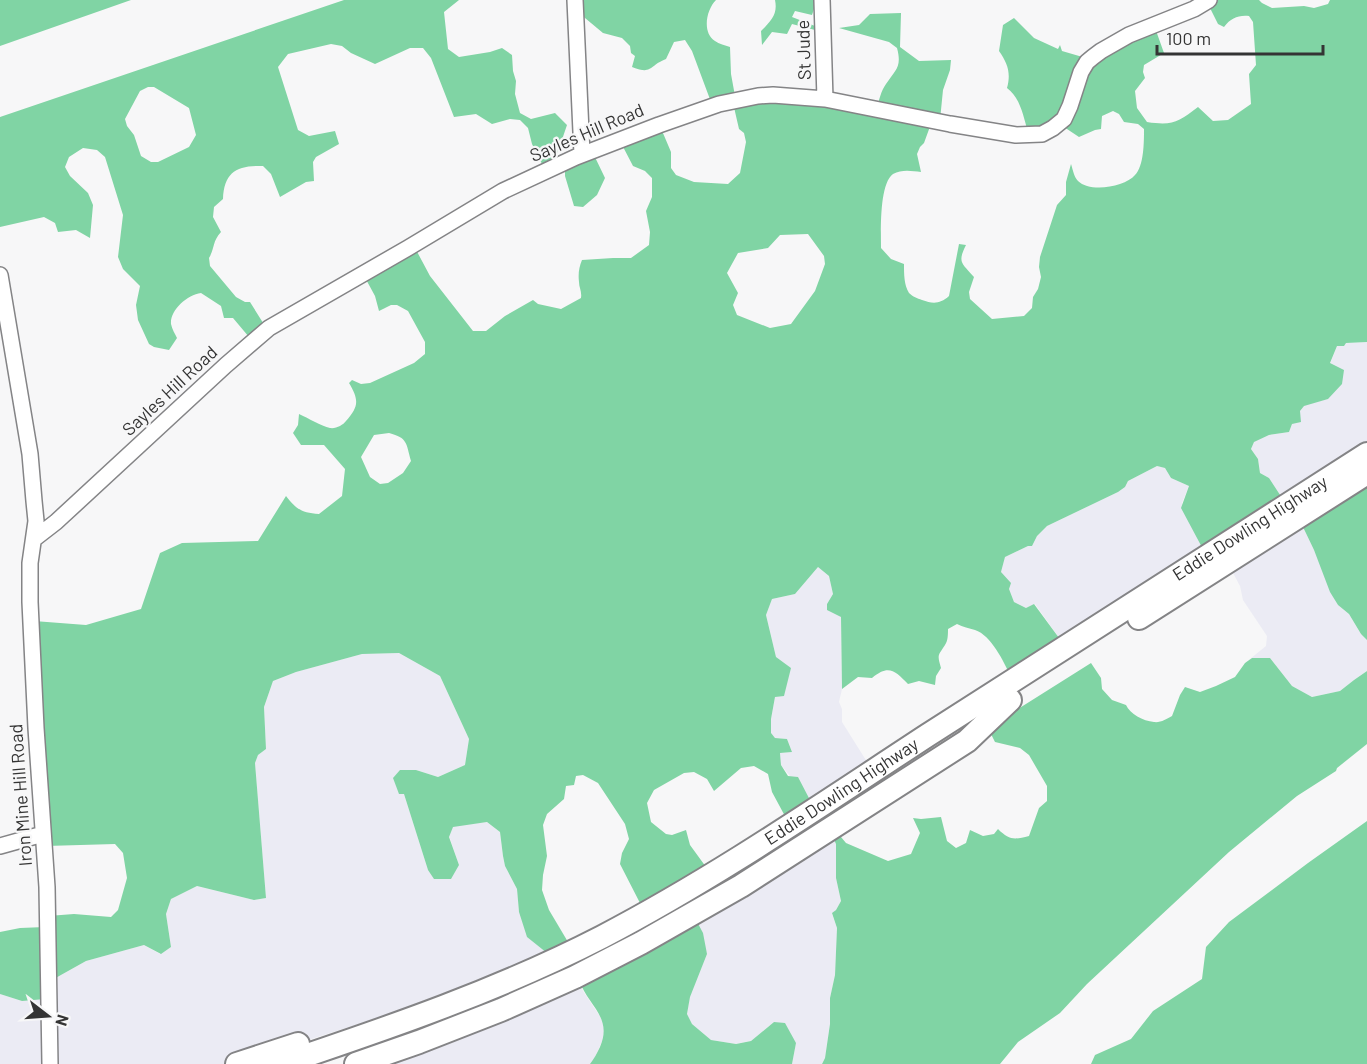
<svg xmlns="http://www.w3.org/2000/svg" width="1367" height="1064" font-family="Barlow,sans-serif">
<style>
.built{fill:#ebebf4}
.forest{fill:#80d4a4;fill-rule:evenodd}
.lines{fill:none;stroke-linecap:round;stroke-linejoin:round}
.minor-casing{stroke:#848486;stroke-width:18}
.highway-casing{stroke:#848486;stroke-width:26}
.minor{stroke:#fff;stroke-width:15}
.highway{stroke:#fff;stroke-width:22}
.labels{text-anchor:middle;stroke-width:4.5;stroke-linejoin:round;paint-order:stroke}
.street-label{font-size:18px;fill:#343434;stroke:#f7f7f8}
</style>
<rect width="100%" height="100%" fill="#f7f7f8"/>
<!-- built -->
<path class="built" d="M 1367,342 L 1367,449 L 1284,501 L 1269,478 L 1260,473 L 1258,459 L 1251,449 L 1254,441 L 1269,435 L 1289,432 L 1292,424 L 1304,405 L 1328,399 L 1330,364 L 1337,346 L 1346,343 Z
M 1157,466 L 1165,468 L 1171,478 L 1189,486 L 1182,503 L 1205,553 L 1062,642 L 1035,604 L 1026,608 L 1014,602 L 1001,572 L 1005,557 L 1028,546 L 1032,546 L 1037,536 L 1047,526 L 1118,492 L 1125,487 L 1128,481 Z
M 1301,526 L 1303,527 L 1314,550 L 1338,605 L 1349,614 L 1361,634 L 1367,640 L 1367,671 L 1354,680 L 1340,691 L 1312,697 L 1292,686 L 1270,658 L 1252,658 L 1245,663 L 1266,646 L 1267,636 L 1243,600 L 1240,586 L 1232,571 Z
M 818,567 L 829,576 L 833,594 L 827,604 L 841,617 L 842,689 L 839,702 L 842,709 L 842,722 L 869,765 L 811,802 L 781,765 L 780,753 L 792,752 L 787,739 L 775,738 L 771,734 L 771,719 L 775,697 L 776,657 L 766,615 L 772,599 L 795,594 Z
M 399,653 L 440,676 L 469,739 L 465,765 L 438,777 L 416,770 L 400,770 L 404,794 L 428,870 L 459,865 L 449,836 L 453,826 L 487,822 L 500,832 L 503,856 L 505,866 L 517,889 L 519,912 L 547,953 L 538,958 L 515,965 L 459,988 L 371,1020 L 252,1058 L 225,1064 L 0,1064 L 0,994 L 22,1001 L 52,980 L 86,961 L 144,945 L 160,954 L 171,947 L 166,914 L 171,899 L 197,886 L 254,900 L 266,898 L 255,763 L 258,755 L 266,749 L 264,707 L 273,681 L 296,672 L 362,654 Z
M 828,827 L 836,844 L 836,878 L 841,901 L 836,910 L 832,914 L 837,928 L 835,975 L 830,998 L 830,1024 L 825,1058 L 822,1064 L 792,1064 L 796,1043 L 774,1022 L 751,1041 L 736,1044 L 711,1040 L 692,1024 L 687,1014 L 690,996 L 707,954 L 694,916 Z
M 579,980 L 583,991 L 603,1021 L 605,1035 L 594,1059 L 590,1064 L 360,1064 Z"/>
<!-- forest -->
<path class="forest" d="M 0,0 L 131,0 L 0,46 Z
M 344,0 L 459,0 L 444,12 L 448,49 L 459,57 L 490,52 L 502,48 L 512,55 L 513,71 L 516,81 L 515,94 L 520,113 L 531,119 L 555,113 L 567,125 L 552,169 L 542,169 L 542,164 L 532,144 L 528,128 L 520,120 L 510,119 L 492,124 L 476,114 L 454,117 L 431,58 L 423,48 L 410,48 L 375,64 L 351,53 L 342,46 L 331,44 L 288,54 L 278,67 L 298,130 L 309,136 L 335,131 L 339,144 L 316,157 L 313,162 L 314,181 L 306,182 L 280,197 L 271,174 L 263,166 C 237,165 224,172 223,199 L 214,207 L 213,217 L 221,232 C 212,242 215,248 209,258 L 210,266 L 236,297 L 245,302 L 250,302 L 265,326 L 249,337 L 233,318 L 224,318 L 221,306 L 201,293 C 187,295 170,310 171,324 C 172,329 175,334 177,338 L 169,350 L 154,347 L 149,344 L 138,320 L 136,305 L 140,286 L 123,269 L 118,257 L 123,215 L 105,157 L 97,150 L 83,148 L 69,157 L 65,167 L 70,176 L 88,193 L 93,205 L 90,238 L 76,230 L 58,232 L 55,223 L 44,217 L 0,227 L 0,117 ZM 148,87 L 154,87 L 189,108 L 196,135 L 189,147 L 158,162 L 151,162 L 141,156 L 134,135 L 127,126 L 125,119 L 140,91 Z
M 576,0 L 716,0 C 706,10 702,33 715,41 C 719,44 725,45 730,47 L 731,74 L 735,96 L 877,108 C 879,100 881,91 886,84 C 896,69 902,67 897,48 L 889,42 L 839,28 L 859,25 L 870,14 L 901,13 L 900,47 L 919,61 L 951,60 L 950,70 L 943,90 L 940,120 L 932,121 L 924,143 L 920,147 L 917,154 L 921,172 C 912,171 902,169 893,174 C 879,184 881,232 881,248 L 891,259 L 904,264 C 904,274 904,285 909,293 C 913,297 917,298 922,300 C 933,304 940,304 949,296 L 959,244 L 966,245 C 957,263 962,263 974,277 L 969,292 L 970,299 L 992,319 L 1024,316 L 1032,308 L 1033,297 L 1038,289 L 1041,277 L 1039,267 L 1040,257 L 1057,205 L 1066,195 L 1066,182 L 1071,164 C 1073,170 1074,177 1078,181 C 1090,193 1125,187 1135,175 C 1144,166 1144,142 1144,129 L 1138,124 L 1124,122 L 1119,114 L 1113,111 L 1102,116 L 1101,129 L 1095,130 L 1079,137 L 1058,123 L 1028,132 C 1023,116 1021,99 1007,88 C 1011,73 1008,64 999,51 L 1003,25 L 1014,18 L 1034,38 L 1058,49 L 1060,45 L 1062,51 L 1086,58 L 1154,25 L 1164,53 L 1144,65 L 1143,72 L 1145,78 L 1135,91 L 1137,108 L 1147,122 C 1173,126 1178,122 1198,107 L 1213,121 L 1228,120 L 1251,104 L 1249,74 L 1256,65 L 1253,22 L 1249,16 C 1238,15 1231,18 1224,27 L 1218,24 L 1206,0 L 1259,0 L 1262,3 L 1272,8 L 1304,6 L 1314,8 L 1328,4 L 1330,0 L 1367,0 L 1367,342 L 1346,343 L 1344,346 L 1337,346 L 1330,363 L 1344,370 L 1342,384 L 1328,399 L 1304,406 L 1300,411 L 1301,422 L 1292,424 L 1289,432 L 1269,435 L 1254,442 L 1251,449 L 1258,459 L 1260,473 L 1269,478 L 1284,501 L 1205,553 L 1181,508 L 1189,486 L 1171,478 L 1165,468 L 1157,466 L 1128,481 L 1125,487 L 1118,492 L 1047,526 L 1037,536 L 1032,546 L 1028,546 L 1005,557 L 1001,572 L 1011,583 L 1009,589 L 1014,602 L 1026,608 L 1034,604 L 1062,642 L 1010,675 C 1004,662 991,635 975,630 C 969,628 963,627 957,624 L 948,629 C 948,634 948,641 945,645 C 938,656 937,654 941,668 L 936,676 L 935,685 L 919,681 L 908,684 C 895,671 889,664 872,678 L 858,677 L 842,689 L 841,617 L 827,610 L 827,604 L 833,594 L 829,576 L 818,567 L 795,594 L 772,599 L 766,615 L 776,657 L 791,668 L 784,696 L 775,697 L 771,719 L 771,733 L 775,738 L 787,739 L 792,752 L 780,753 L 781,765 L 788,776 L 798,777 L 811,802 L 786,818 L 772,792 L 768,774 L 754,766 L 741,768 L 714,791 L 707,779 L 694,772 L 684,773 L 654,790 L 647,803 L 651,822 L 666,834 L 672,835 L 686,830 L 690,845 L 706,867 L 641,905 L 620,864 L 622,853 L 629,839 L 625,824 L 598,783 L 583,775 L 576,776 L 574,785 L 566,786 L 564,799 L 547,814 L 543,825 L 547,856 L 543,875 L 542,890 L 549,910 L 568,942 L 547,953 L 527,937 L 519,912 L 517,889 L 505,866 L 503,856 L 500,832 L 487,822 L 453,827 L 449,837 L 459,865 L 451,879 L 434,879 L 428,870 L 404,794 L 399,794 L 393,778 L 400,770 L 416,770 L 438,777 L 465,765 L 469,739 L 440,676 L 399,653 L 362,654 L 296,672 L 273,681 L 264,707 L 266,749 L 258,755 L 255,763 L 266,898 L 254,900 L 197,886 L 171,899 L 166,914 L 171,947 L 161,954 L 144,945 L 86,961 L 52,980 L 45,999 L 22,1001 L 0,994 L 0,932 L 20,928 L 45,927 L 48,916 L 74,914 L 111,917 L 118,910 L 127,878 L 123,853 L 115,844 L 46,846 L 34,621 L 86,625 L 141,609 L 160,553 L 182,543 L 258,541 L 286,496 C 296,509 302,513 319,514 L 342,496 L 345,469 L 324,445 L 301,445 L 293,433 L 298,425 L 299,414 C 308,418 321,426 330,428 C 336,429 343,425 346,421 C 359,406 359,400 349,383 L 352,380 L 361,384 L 370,383 L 414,363 L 425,354 L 425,342 L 408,311 L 397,305 L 391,305 L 379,311 L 375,296 L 362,272 L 414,246 L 430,276 L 473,331 L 486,331 L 505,316 L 533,300 L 538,304 L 561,309 L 581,298 C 582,291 579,288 579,282 C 578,274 579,267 582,260 L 613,258 L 631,258 L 649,245 L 650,232 L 646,211 L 652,197 L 652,178 L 645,171 L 633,166 L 620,141 L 660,126 L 671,152 L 671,168 L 676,175 L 694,182 L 728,184 L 740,173 L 746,142 L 744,133 L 739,129 L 733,103 L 711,102 L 692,51 L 685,40 L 674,42 L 666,59 C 648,66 653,75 632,67 L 635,56 L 631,53 L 630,46 L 622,38 L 603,33 L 579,13 ZM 808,234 L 824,256 L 825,264 L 815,291 L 791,324 L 770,328 L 737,315 L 733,305 L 738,293 L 727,273 L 738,253 L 768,248 L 780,235 ZM 389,433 C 408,438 406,443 411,461 L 403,473 L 388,483 L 380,484 L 370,477 L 361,457 L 374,435 Z
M 775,0 L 817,0 L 812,15 L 795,11 L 792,17 L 815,26 L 815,30 L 792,24 L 787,34 L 772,32 L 762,45 L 761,31 C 771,21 778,14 775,0 Z
M 593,153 L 605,178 L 597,195 L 583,207 L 574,206 L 565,176 L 565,164 Z
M 1367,486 L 1367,640 L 1361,634 L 1349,614 L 1338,605 L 1330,592 L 1314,550 L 1303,527 Z
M 1252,658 L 1270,658 L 1292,686 L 1312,697 L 1340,691 L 1354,680 L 1367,671 L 1367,744 L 1337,768 L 1336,771 L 1297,796 L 1229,852 L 1087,984 L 1060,1013 L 1018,1042 L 1000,1064 L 822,1064 L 825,1058 L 830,1024 L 830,998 L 835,975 L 837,928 L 832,913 L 836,910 L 841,901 L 836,878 L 836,844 L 828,827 L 831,825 L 846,843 L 888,861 L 911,854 L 920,833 L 913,818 L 921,819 L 941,817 L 947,841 L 956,848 L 966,843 L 970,830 L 983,836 L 994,834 L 998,829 C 1009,840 1014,840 1029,836 L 1039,808 L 1047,801 L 1047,786 L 1029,755 L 1020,748 L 995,742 L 988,728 L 1091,663 L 1101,678 L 1102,689 L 1112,700 L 1126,705 C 1130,714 1143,721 1154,722 C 1160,723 1167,719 1172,716 L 1180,695 L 1185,687 L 1200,692 L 1216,686 L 1235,677 L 1245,663 Z
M 1367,821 L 1367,1064 L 1091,1064 L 1095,1055 L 1131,1039 L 1153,1011 L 1202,979 L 1206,947 L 1229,922 L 1308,863 Z
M 694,916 L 703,933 L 707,954 L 690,997 L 687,1014 L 692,1024 L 711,1040 L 736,1044 L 751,1041 L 774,1022 L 785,1023 L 796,1043 L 792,1064 L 590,1064 C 594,1059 597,1053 600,1047 C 613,1017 588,1006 579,980 Z"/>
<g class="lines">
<defs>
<path id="minor" d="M 575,0 L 582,154
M 822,0 L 825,99
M 0,275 L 30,454 L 34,501 L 36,521 L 30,563 L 30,602 L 36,728 L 47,887 L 50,1064
M 34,539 L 56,522 L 226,365 L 269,328 L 408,248 L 503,191 L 576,157 L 659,125 L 719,104 L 758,96 L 773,95 L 825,99 L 950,124 L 1016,135 L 1042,134 L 1053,128 L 1064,119 L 1070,106 L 1081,72 L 1087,62 L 1093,57 L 1101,51 L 1129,35 L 1194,9 L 1209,0
M 0,846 L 43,834"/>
<g id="highway">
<path d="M 1139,618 L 1367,473"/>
<path d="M 237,1064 L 298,1044"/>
<path id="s1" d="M 281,1064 C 391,1027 499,990 602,937 C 715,878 821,805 928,735 C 1074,641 1220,547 1367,454"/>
<path d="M 356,1064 L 419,1042 L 501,1010 L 575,977 L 641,943 L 741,886 L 967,741 L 1010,700"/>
</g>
</defs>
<!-- minor casing -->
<use href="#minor" class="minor-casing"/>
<!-- highway casing -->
<use href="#highway" class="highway-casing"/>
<!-- minor -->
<use href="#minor" class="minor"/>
<!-- highway -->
<use href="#highway" class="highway"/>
</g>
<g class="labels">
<!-- street labels -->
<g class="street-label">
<text transform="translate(804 50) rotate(-92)" y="6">St Jude</text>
<text transform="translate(587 133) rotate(-23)" y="6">Sayles Hill Road</text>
<text transform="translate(170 391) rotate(-43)" y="6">Sayles Hill Road</text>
<text dy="6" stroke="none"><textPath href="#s1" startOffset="1112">Eddie Dowling Highway</textPath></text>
<text dy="6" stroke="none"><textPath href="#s1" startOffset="626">Eddie Dowling Highway</textPath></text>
<text transform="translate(21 795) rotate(-94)" y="6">Iron Mine Hill Road</text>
</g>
</g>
<!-- north arrow -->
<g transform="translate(48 1016) rotate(107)" stroke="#f7f7f8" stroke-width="4.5" paint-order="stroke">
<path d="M0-4.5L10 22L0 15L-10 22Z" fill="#343434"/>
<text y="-9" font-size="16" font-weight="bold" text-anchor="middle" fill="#343434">N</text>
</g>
<!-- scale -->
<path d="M1157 45v9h166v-9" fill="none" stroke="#343434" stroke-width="3"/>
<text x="1166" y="45" font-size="18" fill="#343434" stroke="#f7f7f8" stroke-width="4.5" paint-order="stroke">100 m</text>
</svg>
